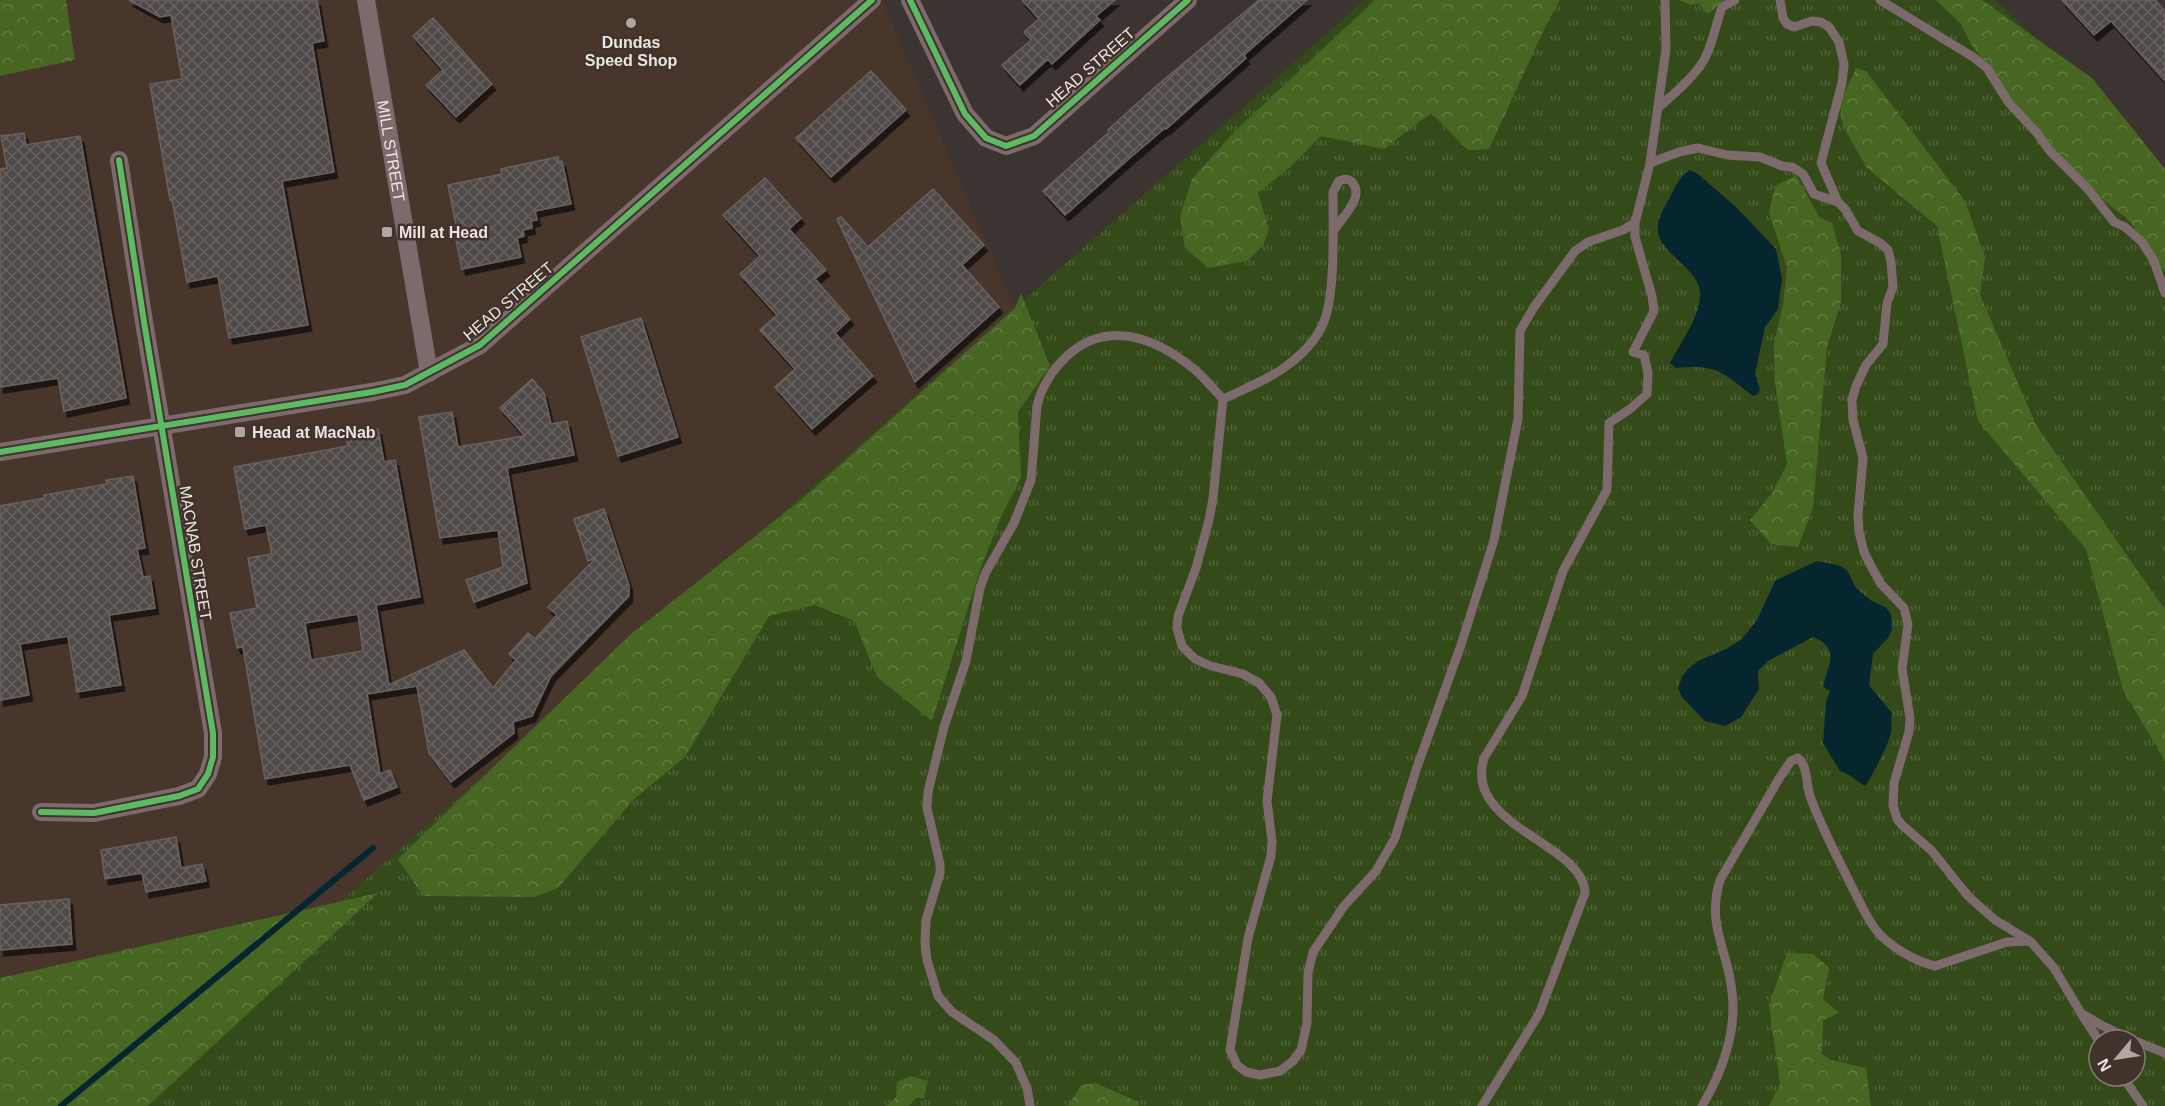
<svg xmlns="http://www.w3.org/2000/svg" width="2165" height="1106" font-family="Helvetica,sans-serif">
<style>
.built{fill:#48362d}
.grass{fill:url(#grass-tufts);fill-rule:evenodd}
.forest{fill:url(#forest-crowns)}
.water{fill:#05252f}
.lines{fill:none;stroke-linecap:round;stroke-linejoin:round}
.stream{stroke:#05252f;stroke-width:6}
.building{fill:url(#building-cross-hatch);stroke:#69625e;stroke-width:1.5;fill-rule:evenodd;filter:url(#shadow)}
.lane{stroke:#7d6a6c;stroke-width:9}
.street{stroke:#7d6a6c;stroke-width:18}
.cycleway-casing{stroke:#40332c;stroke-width:10}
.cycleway{stroke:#5cba63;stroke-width:6}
.poi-dot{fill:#b0a7a3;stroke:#40332c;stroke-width:2}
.labels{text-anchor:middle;stroke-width:5;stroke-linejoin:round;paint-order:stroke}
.poi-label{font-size:16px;font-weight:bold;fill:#eee5e1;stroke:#40332c;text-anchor:start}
.street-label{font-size:16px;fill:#eee5e1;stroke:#40332c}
</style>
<defs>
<pattern id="grass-tufts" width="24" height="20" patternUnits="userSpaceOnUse" patternTransform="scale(1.5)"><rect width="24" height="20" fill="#344a19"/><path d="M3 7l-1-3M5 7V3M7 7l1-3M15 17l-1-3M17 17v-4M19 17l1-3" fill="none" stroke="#52643a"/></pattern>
<pattern id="forest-crowns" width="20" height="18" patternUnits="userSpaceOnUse" patternTransform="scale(1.5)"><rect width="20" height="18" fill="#476622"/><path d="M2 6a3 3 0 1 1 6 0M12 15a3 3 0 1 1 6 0" fill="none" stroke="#627c42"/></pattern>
<pattern id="building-cross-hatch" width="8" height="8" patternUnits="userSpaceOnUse" patternTransform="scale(1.5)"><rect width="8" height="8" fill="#4f4946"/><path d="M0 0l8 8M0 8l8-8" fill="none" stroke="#696360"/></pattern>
<filter id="shadow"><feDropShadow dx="3.5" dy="6" stdDeviation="0" flood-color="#0009"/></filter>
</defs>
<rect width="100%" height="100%" fill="#3c3430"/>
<!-- built -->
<path class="built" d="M 66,0 L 882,0 L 1015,308 L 340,902 L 0,978 L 0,76 L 75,60 Z"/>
<!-- grass -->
<path class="grass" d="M 1365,0 L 1995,0 L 2056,58 L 2165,178 L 2165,1106 L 108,1106 ZM 2099,1040 L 2135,1040 L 2135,1076 L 2099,1076 Z"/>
<!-- forest -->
<path class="forest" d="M 0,0 L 66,0 L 75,60 L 0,76 Z
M 1375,0 L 1560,0 L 1546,25 L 1489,149 L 1468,150 L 1431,113 L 1384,149 L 1321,136 L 1290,167 L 1258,193 L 1269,229 L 1263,246 L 1247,261 L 1208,268 L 1185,248 L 1180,216 L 1192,179 L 1235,131 Z
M 1679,0 L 1723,0 L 1709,14 L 1705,12 L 1700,3 L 1691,5 Z
M 1936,0 L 1982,0 L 2092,78 L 2165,169 L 2165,272 L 2128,219 L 2096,195 L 2007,97 L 1994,75 L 1971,44 L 1961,24 Z
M 1856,68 L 1866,71 L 1965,201 L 1985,257 L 1980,295 L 2036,425 L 2165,610 L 2165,761 L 2123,690 L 2086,549 L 1978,421 L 1937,226 L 1866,167 L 1847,133 L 1841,118 L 1840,103 Z
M 1796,175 L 1819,217 L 1832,223 L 1841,255 L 1841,302 L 1827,347 L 1813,508 L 1798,547 L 1771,544 L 1750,520 L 1772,493 L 1787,464 L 1775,383 L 1774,344 L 1783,304 L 1787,267 L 1769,213 L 1775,186 Z
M 1021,293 L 1050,366 L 1018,412 L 1021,478 L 1001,517 L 981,567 L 932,721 L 877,677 L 854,621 L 815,605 L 769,616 L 685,757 L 633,800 L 558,888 L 534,897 L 423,896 L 398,859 L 631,634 L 801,500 L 1015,308 Z
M 378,893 L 148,1106 L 0,1106 L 0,978 Z
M 1787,953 L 1813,954 L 1829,968 L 1823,999 L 1839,1013 L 1823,1020 L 1822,1054 L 1831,1060 L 1866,1068 L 1871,1106 L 1769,1106 L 1780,1084 L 1769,1005 Z
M 910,1076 L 928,1081 L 924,1098 L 916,1098 L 909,1106 L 887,1106 L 896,1097 L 897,1082 Z
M 1096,1083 L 1138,1102 L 1139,1106 L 1068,1106 L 1081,1085 Z"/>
<!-- water -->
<path class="water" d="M 1690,170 L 1698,174 L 1737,208 L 1776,249 L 1782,279 L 1778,309 L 1765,327 L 1755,374 L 1760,389 L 1758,394 L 1753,396 C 1722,372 1717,364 1676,368 L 1670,363 C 1680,343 1702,314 1700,292 C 1698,266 1653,251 1658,224 C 1659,216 1665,206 1669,199 C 1675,188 1679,176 1690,170 Z
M 1817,561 L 1838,565 L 1847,570 L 1856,588 L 1870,600 L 1885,607 L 1891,614 L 1892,630 L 1888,638 L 1873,654 L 1869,685 L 1892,713 C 1891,719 1892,727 1891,733 C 1888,745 1873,775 1865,786 C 1856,781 1851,774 1840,771 L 1823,743 L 1826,702 L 1830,691 L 1823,687 C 1828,665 1841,648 1813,637 L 1768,661 L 1758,671 L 1759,689 L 1741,717 L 1725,726 L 1705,721 L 1682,697 L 1678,688 L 1682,677 L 1689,668 L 1698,661 L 1726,649 L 1742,639 L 1757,620 L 1775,581 Z"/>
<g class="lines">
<!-- stream -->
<path class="stream" d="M 61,1106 L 373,848"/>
</g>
<!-- building -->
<path class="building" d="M 129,0 L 317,0 L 324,41 L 312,43 L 334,172 L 282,181 L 308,325 L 229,338 L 218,276 L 187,282 L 172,199 L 170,200 L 150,84 L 182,79 L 171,15 L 160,17 Z
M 1022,0 L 1115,0 L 1096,16 L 1100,20 L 1052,64 L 1048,59 L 1020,85 L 1002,65 L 1031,40 L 1024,32 L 1039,19 Z
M 1259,0 L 1307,0 L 1244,55 L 1246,58 L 1166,129 L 1165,128 L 1131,157 L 1065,215 L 1043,191 L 1109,132 L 1108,130 L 1154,88 Z
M 2062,0 L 2155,0 L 2165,11 L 2165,81 L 2111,21 L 2094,35 Z
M 433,18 L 492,84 L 456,117 L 426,85 L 443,70 L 413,36 Z
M 871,71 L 906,110 L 831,177 L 796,138 Z
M 24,133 L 26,145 L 80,136 L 126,398 L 64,411 L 58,378 L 0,387 L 0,169 L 7,168 L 1,136 Z
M 558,157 L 559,162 L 562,161 L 571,204 L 535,211 L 537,220 L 531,221 L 532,228 L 523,230 L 524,236 L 517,238 L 521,257 L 462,269 L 455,235 L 458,234 L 448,185 L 502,174 L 501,169 Z
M 765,178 L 801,218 L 789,229 L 826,270 L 815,279 L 850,319 L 835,333 L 873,376 L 812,429 L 775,387 L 795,369 L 760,330 L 777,315 L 740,274 L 760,256 L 723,215 Z
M 933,189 L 984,245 L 962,265 L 999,307 L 915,382 L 837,219 L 841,217 L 868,247 Z
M 641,318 L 678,437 L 618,456 L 581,337 Z
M 532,379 L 544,393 L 551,424 L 567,421 L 574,455 L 507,468 L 527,583 L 474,602 L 466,580 L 503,567 L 498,530 L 440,538 L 419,417 L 452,412 L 458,447 L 525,436 L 500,408 Z
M 378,429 L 384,462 L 395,460 L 420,597 L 376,605 L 389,685 L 464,650 L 493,688 L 516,660 L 509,654 L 528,633 L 535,639 L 557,615 L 548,607 L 596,558 L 588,561 L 574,519 L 604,509 L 629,585 L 629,596 L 551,676 L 532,716 L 513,722 L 514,733 L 451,782 L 429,753 L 417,686 L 367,694 L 380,774 L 390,770 L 397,787 L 364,800 L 350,765 L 265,779 L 243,647 L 237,648 L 230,613 L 257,608 L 248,558 L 272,554 L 266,525 L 245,529 L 234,467 L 348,446 L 345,434 ZM 358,614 L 363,651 L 311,660 L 305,623 Z
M 133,476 L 145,548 L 137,549 L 143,577 L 150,576 L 155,608 L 109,615 L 121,685 L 77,692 L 68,636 L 20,644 L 29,695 L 0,700 L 0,506 L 45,498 L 44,495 L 107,484 L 106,480 Z
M 176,837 L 181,868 L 202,864 L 206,881 L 146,892 L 142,873 L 105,879 L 101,850 Z
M 69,899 L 72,944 L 0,950 L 0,905 Z"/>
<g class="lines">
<!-- lane -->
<path class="lane" d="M 1780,0 L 1783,18 L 1787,24 L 1794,27 L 1812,21 L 1821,22 L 1829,27 L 1839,42 L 1844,64 L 1842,83 L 1821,163 L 1838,202 L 1845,209 L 1858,231 L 1880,243 L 1888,250 L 1891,262 L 1893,287 L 1887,303 L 1883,344 L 1866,365 L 1856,386 L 1852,400 L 1853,420 L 1863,458 L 1858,515 L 1859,532 L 1864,552 L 1872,568 L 1881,584 L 1904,608 L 1908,624 L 1902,669 L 1910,718 L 1909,732 L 1894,783 L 1893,805 L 1897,819 L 1902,825 L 1932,851 L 1968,896 L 1995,920 L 2030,941
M 1880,0 L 1973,57 L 1987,68 L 2009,103 L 2037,133 L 2049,150 L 2087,188 L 2114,222 L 2125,227 L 2142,242 L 2154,261 L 2165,293
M 1659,107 C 1675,93 1693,78 1704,60 C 1713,43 1716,24 1722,7 L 1735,0
M 1650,163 L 1666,49 L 1665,0
M 1223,399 L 1213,498 L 1209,520 L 1196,568 L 1178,616 L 1177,628 L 1182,646 L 1195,659 L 1211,666 L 1243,674 L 1259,683 L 1271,697 L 1277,715 L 1267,801 L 1272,841 L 1271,856 L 1248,938 L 1230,1050 L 1237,1065 L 1246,1072 L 1260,1075 L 1280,1071 L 1293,1061 L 1301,1050 L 1307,1023 L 1308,973 L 1313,952 L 1344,906 L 1376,871 L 1395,838 L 1416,770 L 1461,645 L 1494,540 L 1518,419 L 1520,331 L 1534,307 L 1575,251 L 1588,242 L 1623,230 L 1635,223
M 2082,1015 L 2099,1041
M 2135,1041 L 2165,1053
M 2122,1076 L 2143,1106
M 1030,1106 L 1027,1088 L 1016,1063 L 994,1040 L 952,1012 L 938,996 L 927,960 L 925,943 L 926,920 L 940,873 L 940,864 L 927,808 L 928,792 L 944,727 L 966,661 L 980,588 L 986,572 L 1014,523 L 1031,480 L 1037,406 C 1042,385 1053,369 1068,355 C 1108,319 1156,338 1194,369 C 1204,377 1213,389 1223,399 C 1244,389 1266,381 1285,367 C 1299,357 1314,343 1322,326 C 1336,299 1333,225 1333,192 L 1339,181 C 1344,179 1348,178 1352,182 C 1366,197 1340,219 1333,232
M 1482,1106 L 1539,1014 L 1585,893 C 1584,843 1463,827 1484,758 L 1522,696 L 1563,571 L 1607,490 L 1609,423 L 1630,409 L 1647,394 L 1648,373 L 1644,355 L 1633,352 L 1654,311 L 1652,296 L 1635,237 L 1635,223 L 1650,163 L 1679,152 L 1698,148 L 1727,155 L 1760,157 L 1782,166 L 1792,167 L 1803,174 L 1814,194 L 1838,202
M 1702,1106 C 1722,1073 1737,1031 1732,992 C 1728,949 1706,926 1720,880 L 1780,777 L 1791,761 L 1798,758 C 1808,766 1806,784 1810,796 C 1821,827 1837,856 1851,885 C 1859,900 1866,917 1876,930 C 1889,946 1914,961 1935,966 L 2007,942 L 2030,941 L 2054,968 L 2081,1013 L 2101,1025 L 2132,1040"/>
<!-- street -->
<g class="street">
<path id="s1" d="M 366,0 L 429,373"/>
<path d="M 910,0 L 965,114 L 986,138 L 1006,146 L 1034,136 L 1188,0"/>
<path d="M 0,452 L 372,392 L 405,385 L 480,345 L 872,0"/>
<path d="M 41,812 L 94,813 L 179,796 L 198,789 L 208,774 L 213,757 L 213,733 L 144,322 L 119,160"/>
</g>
<defs>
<path id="cycleway" d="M 910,0 L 965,114 L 986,138 L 1006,146 L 1034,136 L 1188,0
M 0,452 L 372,392 L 405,385 L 480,345 L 872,0
M 41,812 L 94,813 L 179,796 L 198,789 L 208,774 L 213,757 L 213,733 L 144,322 L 119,160"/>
</defs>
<!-- cycleway casing -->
<use href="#cycleway" class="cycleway-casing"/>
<!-- cycleway -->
<use href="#cycleway" class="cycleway"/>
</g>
<!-- markers -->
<g class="poi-dot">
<circle cx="631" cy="23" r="6"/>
<rect x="381" y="226" width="12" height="12" rx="3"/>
<rect x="234" y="426" width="12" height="12" rx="3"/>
</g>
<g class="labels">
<!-- poi labels -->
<g class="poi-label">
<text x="631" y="48" text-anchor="middle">Dundas<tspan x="631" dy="18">Speed Shop</tspan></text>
<text x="399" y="238">Mill at Head</text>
<text x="252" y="438">Head at MacNab</text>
</g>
<!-- street labels -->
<g class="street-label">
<text transform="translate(1090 67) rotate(-41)" y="6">HEAD STREET</text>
<text dy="6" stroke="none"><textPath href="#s1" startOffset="153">MILL STREET</textPath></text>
<text transform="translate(508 301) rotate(-40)" y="6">HEAD STREET</text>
<text transform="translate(196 553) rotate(81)" y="6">MACNAB STREET</text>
</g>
</g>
<!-- north arrow -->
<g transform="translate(2117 1058) rotate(241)"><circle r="28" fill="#40332c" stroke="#867a74" stroke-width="1.5"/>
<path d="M0-4.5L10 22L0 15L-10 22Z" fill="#b0a7a3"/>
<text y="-9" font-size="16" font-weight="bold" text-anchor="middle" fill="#eee5e1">N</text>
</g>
</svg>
